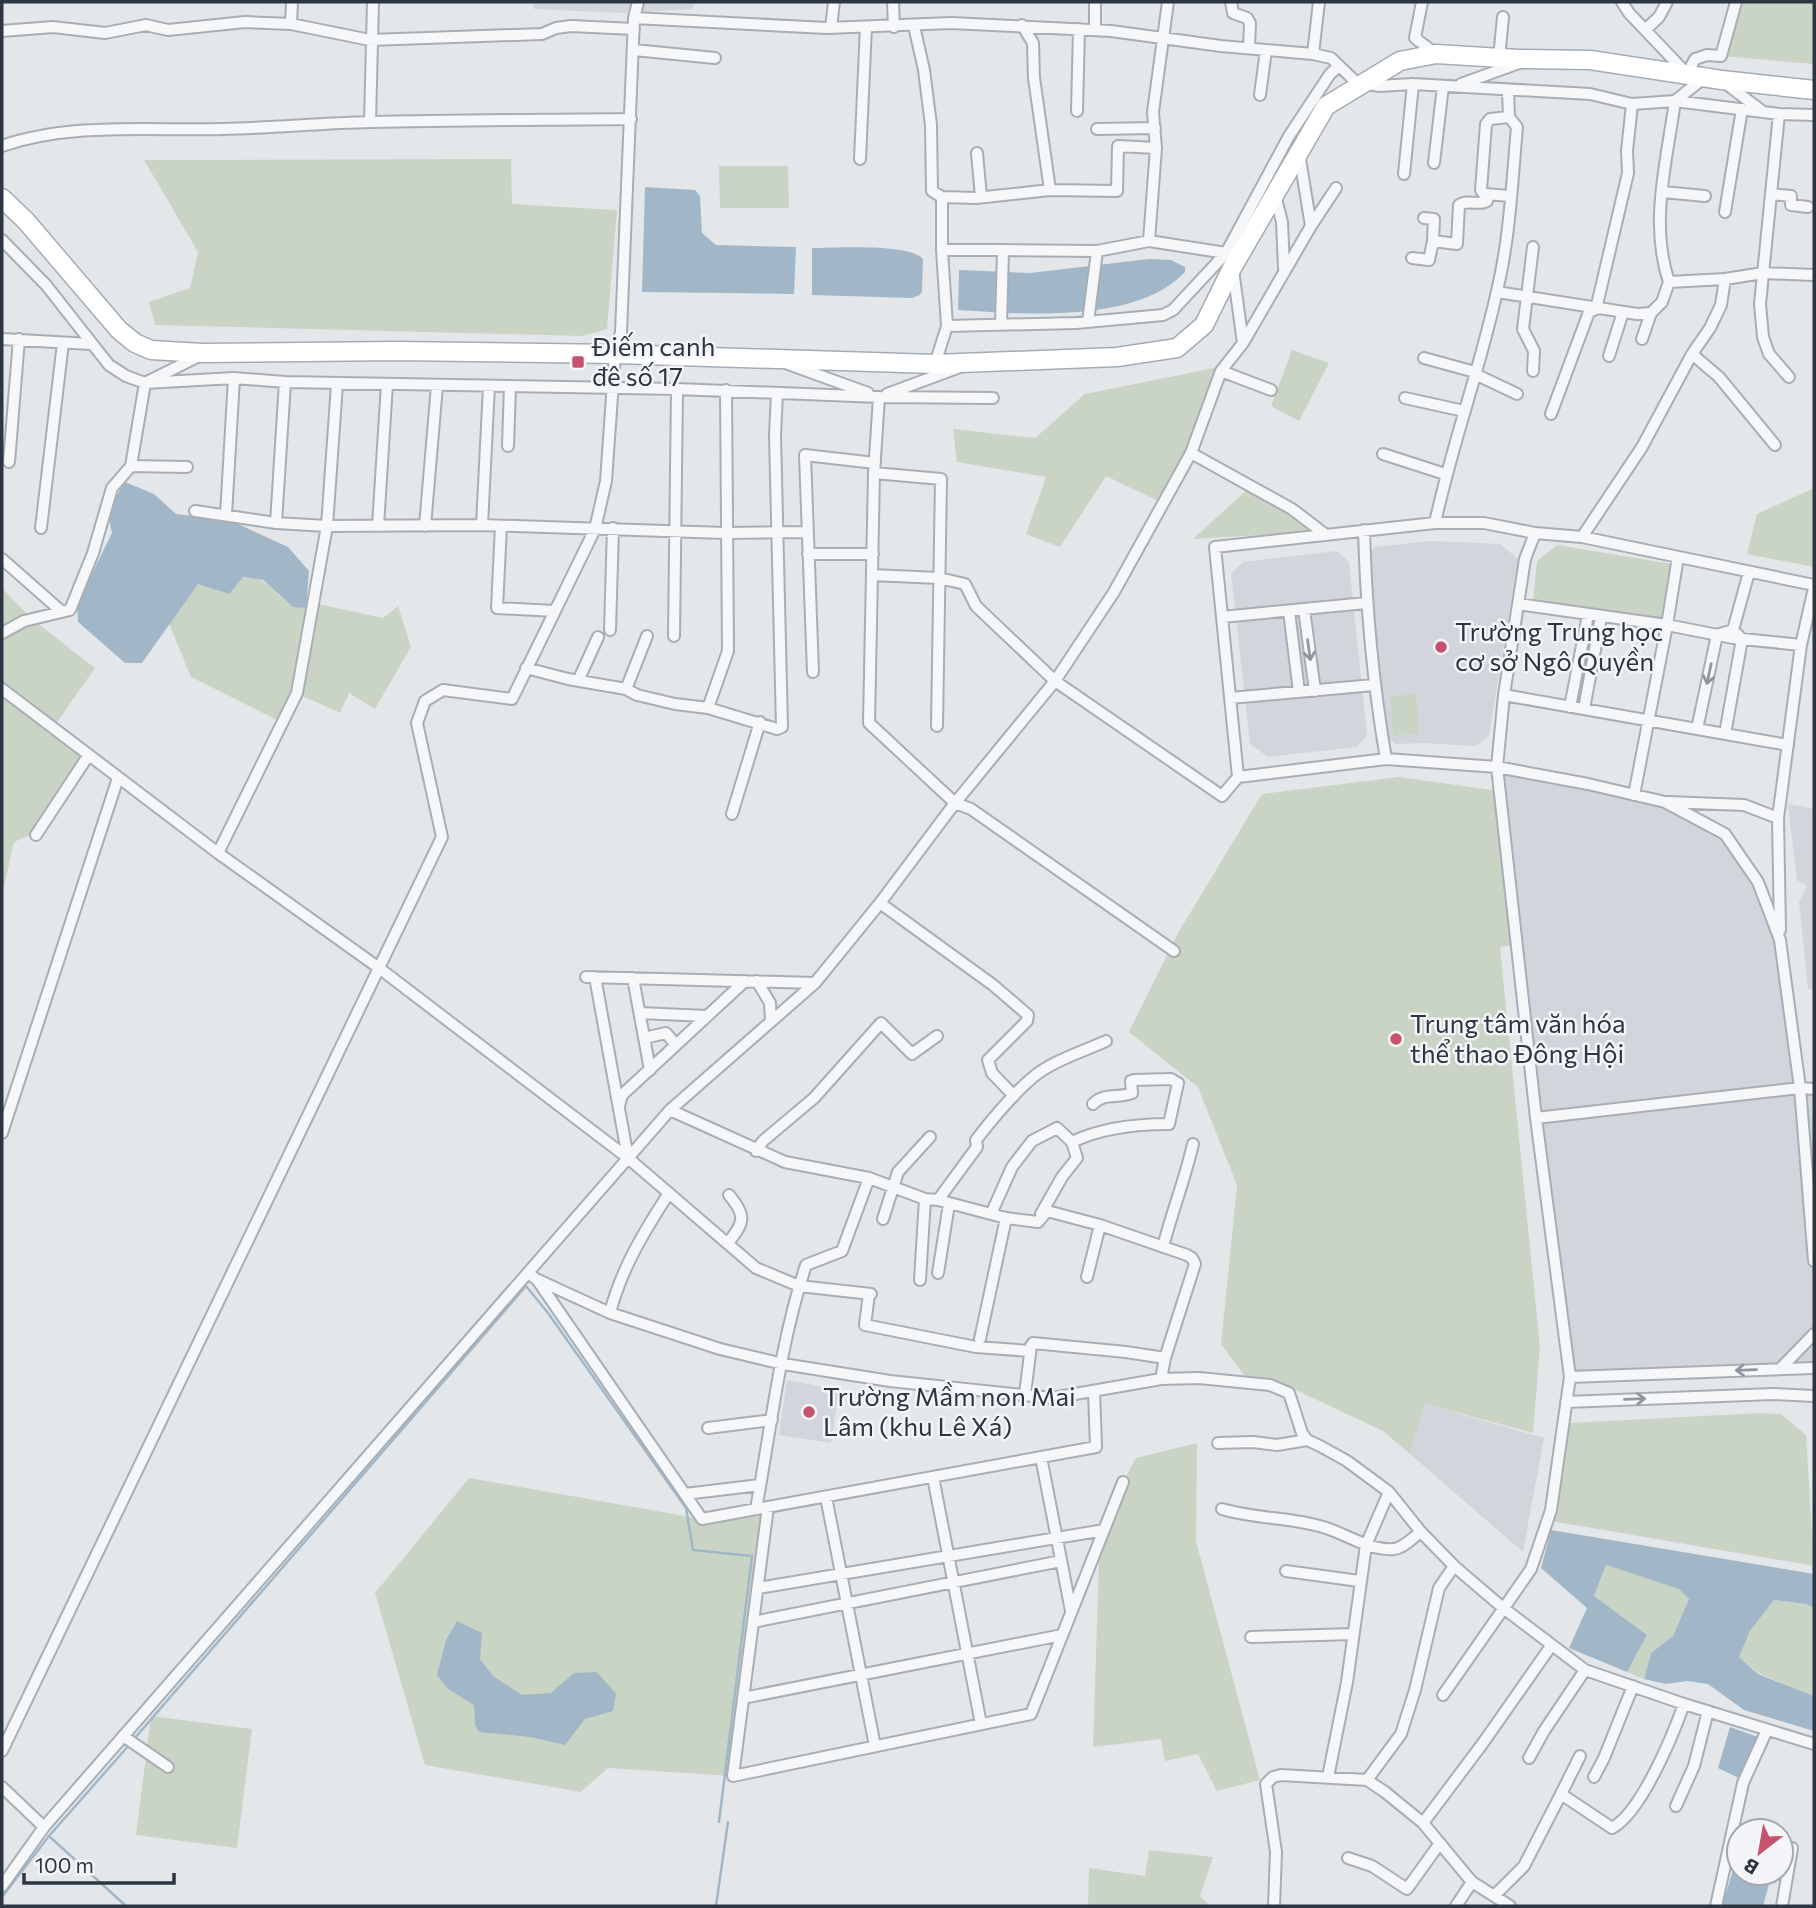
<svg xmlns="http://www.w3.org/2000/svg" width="1816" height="1908" font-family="Commissioner,sans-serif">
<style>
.built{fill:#d2d6dc}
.green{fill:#cad4c5}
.water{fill:#a1b7c8}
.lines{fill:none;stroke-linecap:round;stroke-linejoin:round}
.stream{stroke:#a1b7c8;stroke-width:2.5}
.minor-casing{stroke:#a8aeb4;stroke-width:14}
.primary-casing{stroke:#a3acb5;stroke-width:21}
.minor{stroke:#f6f7f9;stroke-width:10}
.primary{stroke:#fff;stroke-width:18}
.oneway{stroke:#91969e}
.poi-dot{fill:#c6526e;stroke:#f3f5f8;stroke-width:2.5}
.labels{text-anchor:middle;stroke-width:5;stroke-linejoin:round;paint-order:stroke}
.poi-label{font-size:26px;fill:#2c3642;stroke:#f3f5f8;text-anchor:start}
</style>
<rect width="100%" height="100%" fill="#e3e7ea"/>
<!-- built -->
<path class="built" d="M 533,2 L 694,2 L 693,9 L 623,13 L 534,9 Z
M 1431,541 L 1500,544 L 1518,559 L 1489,736 L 1475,746 L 1424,743 L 1395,744 L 1387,737 L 1368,557 L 1374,547 Z
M 1337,551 L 1349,562 L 1367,735 L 1357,747 L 1268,757 L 1250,744 L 1231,574 L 1243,562 Z
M 1497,767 L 1665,802 L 1725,834 L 1758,882 L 1780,940 L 1800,1088 L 1814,1090 L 1814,1369 L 1570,1377 Z
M 1788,804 L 1814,809 L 1814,990 L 1808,989 L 1799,901 L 1807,886 L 1797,880 Z
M 787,1380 L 839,1390 L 831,1443 L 779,1435 Z
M 1425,1404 L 1544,1438 L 1523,1552 L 1410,1454 Z"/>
<!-- green -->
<path class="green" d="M 1737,2 L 1814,2 L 1814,64 L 1721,56 Z
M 511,159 L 512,204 L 617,210 L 607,329 L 582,336 L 155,325 L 149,302 L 190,288 L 198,252 L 144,160 Z
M 719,166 L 788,166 L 789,208 L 720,208 Z
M 1292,350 L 1329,363 L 1299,421 L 1271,406 Z
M 1219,367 L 1189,450 L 1158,501 L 1106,476 L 1060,547 L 1026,534 L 1046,477 L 957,462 L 953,429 L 1035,438 L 1085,394 Z
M 1814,488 L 1814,567 L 1747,554 L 1757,514 Z
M 1248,489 C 1264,498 1304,515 1310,532 L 1193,539 Z
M 1557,545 L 1672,564 L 1662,619 L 1533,601 L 1537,561 Z
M 243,577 C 250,578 259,578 265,583 C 281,594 293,616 313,603 L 383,618 L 398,606 L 411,647 L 375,709 L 349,693 L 340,713 L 298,694 L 283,723 L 191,677 L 168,621 L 198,584 Z
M 2,588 L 32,619 L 95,668 L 53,728 L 88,756 L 40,831 L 14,842 L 2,895 Z
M 1416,694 L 1419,734 L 1393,736 L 1390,696 Z
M 1399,777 L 1499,791 L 1516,945 L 1500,947 L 1540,1346 L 1533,1433 L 1425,1404 L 1410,1454 L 1383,1431 L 1283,1384 L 1250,1383 L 1221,1344 L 1237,1185 L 1198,1087 L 1129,1032 L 1178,933 L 1262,794 Z
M 1760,1413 L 1781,1414 L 1806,1435 L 1814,1566 L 1551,1521 L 1557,1503 L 1569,1423 Z
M 1197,1443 L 1196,1541 L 1260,1780 L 1217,1791 L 1198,1754 L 1165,1761 L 1161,1739 L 1093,1747 L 1099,1562 L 1104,1530 L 1123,1482 L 1136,1458 Z
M 469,1478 L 702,1519 L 768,1507 L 733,1776 L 608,1768 L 581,1792 L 425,1765 L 375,1593 Z
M 1606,1565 L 1680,1589 L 1689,1599 L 1673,1636 L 1651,1653 L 1644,1679 L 1627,1672 L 1647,1635 L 1594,1596 Z
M 1774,1600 L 1806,1604 L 1814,1608 L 1814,1696 L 1758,1673 L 1739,1657 L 1750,1631 Z
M 151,1716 L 252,1729 L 237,1848 L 136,1835 Z
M 1149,1850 L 1213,1857 L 1200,1896 L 1210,1906 L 1088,1906 L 1089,1868 L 1145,1876 Z"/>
<!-- water -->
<path class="water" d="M 645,187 L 695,190 L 700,196 L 702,233 L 716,245 L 796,247 L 794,294 L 642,292 Z
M 812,248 C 835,248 909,243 923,259 L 922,291 L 920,295 L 912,298 L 812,295 Z
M 1149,259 L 1171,260 L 1185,267 L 1185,272 C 1137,324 1022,314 958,310 L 959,270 L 1030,273 Z
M 125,482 L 154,494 L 176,514 L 229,520 L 288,547 L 309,571 L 306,608 L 293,607 L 263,580 L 243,577 L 229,594 L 198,584 L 142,663 L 125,663 L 78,622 L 77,604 L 112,533 L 107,511 Z
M 1551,1530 L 1814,1574 L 1814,1608 L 1806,1604 L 1774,1600 L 1750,1631 L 1739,1657 L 1758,1674 L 1814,1696 L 1814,1731 L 1744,1710 L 1708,1684 L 1687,1681 L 1666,1684 L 1644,1679 L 1651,1653 L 1673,1636 L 1689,1599 L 1679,1589 L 1606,1565 L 1594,1596 L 1647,1635 L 1627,1672 L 1569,1648 L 1587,1608 L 1541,1568 Z
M 457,1621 L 482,1633 L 480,1659 L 493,1676 L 522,1695 L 551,1693 L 574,1673 L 597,1672 L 616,1694 L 613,1711 L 585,1719 L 565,1745 L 530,1737 L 479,1732 L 475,1724 L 474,1705 L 448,1689 L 437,1675 L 446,1640 Z
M 1730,1727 L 1758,1737 L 1739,1778 L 1718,1768 Z
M 1739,1851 L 1739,1873 L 1772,1873 L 1763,1906 L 1722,1906 Z"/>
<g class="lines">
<!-- stream -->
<path class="stream" d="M 134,1739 L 526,1286 L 548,1313 L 686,1508 L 693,1550 L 752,1556 L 719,1822
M 49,1836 L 126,1906
M 2,1897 L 49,1836 L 130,1744
M 716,1906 L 728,1822"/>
<defs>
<path id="minor" d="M 893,2 L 894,27
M 1231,2 L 1233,13 L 1247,18 L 1250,23 L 1249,48
M 1422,2 L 1415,38 L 1436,54
M 1622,2 L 1629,13 L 1687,74 L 1695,59 L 1707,55 L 1721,56 L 1736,2
M 634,18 L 827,28 L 951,23 L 1111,31 L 1221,46 L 1313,54 L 1331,58 L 1359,85
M 291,24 L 292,2
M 1022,25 L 1033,43 L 1034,78 L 1050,190
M 914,26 L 924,70 L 931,125 L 932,191 L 942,197 L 942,250 L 947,326 L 935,364
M 831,28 L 834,2
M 1095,30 L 1095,2
M 1645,30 L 1659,17 L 1667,2
M 2,31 L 53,27 L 105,33 L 146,25 L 168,30 L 245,22 L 291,24 L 370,40 L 542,34 L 556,28 L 571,26 L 634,29
M 634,50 L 715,58
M 1313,54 L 1319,2
M 1499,58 L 1503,17
M 1705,77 L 1675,101 C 1667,160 1649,223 1669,282 L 1725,279 L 1763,273 L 1814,275
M 1362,83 L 1379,86 L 1413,84 L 1590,94 L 1632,104 L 1675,101 L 1779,114 L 1814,115
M 1725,83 L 1762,111
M 1461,84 L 1522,62
M 1260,95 L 1266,50
M 1077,111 L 1079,29
M 1779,114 L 1760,304 L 1763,337 L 1769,354 L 1789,377
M 1509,117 L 1490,119 L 1486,124 L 1481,190 L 1484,194 L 1511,196
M 370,122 L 373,2
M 1097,129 L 1155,128
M 2,146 C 72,122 150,131 223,129 C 272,128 322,123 371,122 C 458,120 545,120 631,119
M 977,153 L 981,197
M 860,159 L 866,27
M 1434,163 L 1443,86
M 1404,174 L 1413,84
M 1663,192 L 1705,196
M 1771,194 L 1791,196 L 1791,205 L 1808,207
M 1275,195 L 1282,222 L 1284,268
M 942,197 L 976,198 L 1050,190 L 1117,191 L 1118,146 L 1156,148
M 1725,212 L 1742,109
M 1424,218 L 1434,219 L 1433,241 L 1457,244 L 1459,205 C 1467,199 1479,206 1487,201 L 1488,194
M 1311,226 L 1336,188
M 2,240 L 46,285 L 109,365 L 126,376 L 145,383 L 234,378 L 285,382 L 677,389 L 879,397 L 993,398
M 1149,241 L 1156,148 L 1153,112 L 1168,2
M 942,250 L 1003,250 L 1001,324
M 1003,250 L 1097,251 L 1149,241 L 1226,253
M 1412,258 L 1429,260 L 1433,241
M 1497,292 L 1637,314 L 1651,313 L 1662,302 L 1669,282
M 1088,322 L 1097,251
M 947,326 L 1076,323 L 1163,315 L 1173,310 L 1226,253 L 1289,136 L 1330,74 L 1339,66
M 2,339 L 91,344
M 1642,339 L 1651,313
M 1243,343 L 1311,226 L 1299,153
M 1692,354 L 1719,377 L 1775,445
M 1609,356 L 1623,312
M 1424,358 L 1475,372
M 788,364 L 868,393
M 1221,371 L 1271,390
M 1533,371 L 1534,351 L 1523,329 L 1533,247
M 1475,374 L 1517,394
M 887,394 L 960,367
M 879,397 L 874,473 L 869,723 L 955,803 L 971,809 L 1174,951
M 1405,398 L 1464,411
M 1551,414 L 1589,312 L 1596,309 L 1628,173 L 1627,151 L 1632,104
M 508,446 L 510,386
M 1191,453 L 1292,509 L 1326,535
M 1383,454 L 1445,474
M 9,462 L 19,339
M 131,466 L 187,467
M 874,473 L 941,479 L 937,726
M 195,511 L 276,523 L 327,526 L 482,525 L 725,533 L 807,532
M 226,515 L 234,378
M 276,523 L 285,382
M 1435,523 C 1452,444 1480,369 1497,291 C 1510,237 1512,182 1517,127 L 1509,117 L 1508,91
M 482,525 L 489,386
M 378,526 L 387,384
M 425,526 L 437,386
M 501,526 L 497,608 L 555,611
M 41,528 L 63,343
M 1364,530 C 1366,608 1373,683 1386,759
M 1582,537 L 1642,447 L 1692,354 L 1710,328 L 1721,305 L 1725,279
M 808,554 L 873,554
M 2,559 L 61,611
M 872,575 L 939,578 L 965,584 L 976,606 L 1055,681 L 1222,796 L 1238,777
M 1814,585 L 1582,537 L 1535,533 L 1484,523 L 1435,523 L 1215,547 L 1238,777 L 1386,759 L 1497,767 L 1588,784 L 1665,802 L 1725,834 L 1758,882 L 1780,940 L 1800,1088 L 1814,1261
M 1518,604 L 1667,625 L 1733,638 L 1801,645
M 1304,609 L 1315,691
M 1289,611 L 1299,692
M 1222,617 L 1366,603
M 610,630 L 613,528
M 1733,630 L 1749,572
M 2,633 L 24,621 L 70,610 L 93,553 L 112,488 L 131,466 L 145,383 L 201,355
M 674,636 L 677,389
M 526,668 L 568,679 L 626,689 L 637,695 L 675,704 L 708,708 L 777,729 L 782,727 L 775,435 L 777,393
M 813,672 L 805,455 L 875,463
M 578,681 L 598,637
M 2,689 L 218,853 L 379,968 L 628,1158 L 756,1268 L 799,1286 L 871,1294
M 626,689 L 647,636
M 1504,695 L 1788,745
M 1230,698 L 1374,685
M 1570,707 L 1588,615
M 708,708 L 728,651 L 726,390
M 1584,709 L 1601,617
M 1697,729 L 1717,635 L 1733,630
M 1725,734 L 1742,639 L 1737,634
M 1634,795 L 1667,625 L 1678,557
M 1668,802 L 1744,805 L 1778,818 L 1780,930
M 732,814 L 760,722
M 1778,818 L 1801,645 L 1814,588
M 36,835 L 88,756
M 218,853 L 297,693 L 327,526 L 337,384
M 880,903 L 993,985 L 1028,1015 L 1027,1021 L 988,1060 L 992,1073 L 1014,1096
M 586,977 L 815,983
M 595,977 L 628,1158
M 633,978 L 650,1070
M 757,981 L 770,1003 L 771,1021
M 640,1013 L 707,1016
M 644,1038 L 666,1033 L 676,1045
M 619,1106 L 622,1095 L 745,981
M 670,1110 L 785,1162 L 869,1178 L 925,1199 L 938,1200 L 1006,1218 L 1038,1222 L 1047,1211 L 1100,1225 L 1187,1255 L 1192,1258 L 1195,1264 L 1165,1358 L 1161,1379
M 1536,1118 L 1800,1088 L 1814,1089
M 2,1133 L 118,778
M 1072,1142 C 1101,1128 1137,1124 1169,1124 L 1178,1083 L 1171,1079 L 1134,1080 L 1131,1081 L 1132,1093 C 1118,1099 1104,1092 1093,1104
M 756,1151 L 763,1141 L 814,1098 L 881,1023 L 912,1054 L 937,1036
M 938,1200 L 977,1147 L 976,1140 C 993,1118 1011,1096 1032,1078 C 1052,1061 1082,1052 1106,1041
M 991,1214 L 1012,1167 L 1032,1141 L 1057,1128 L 1072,1142 L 1077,1158 L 1062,1177 L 1041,1214
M 883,1219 L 898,1172 L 930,1137
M 728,1243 C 744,1223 747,1216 729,1195
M 1163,1247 C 1172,1212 1185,1179 1193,1144
M 528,1273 L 536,1279 L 610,1313 L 720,1349 L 783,1364 L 890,1381 L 1052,1398 L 1161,1379 L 1199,1378 L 1270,1385 L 1289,1393 L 1302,1433 L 1307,1440
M 938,1273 L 949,1204
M 1087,1277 L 1100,1225
M 920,1280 L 925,1199
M 538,1281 L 702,1519 L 1096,1447 L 1094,1391
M 869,1294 L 865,1325 L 976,1347 L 1030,1351
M 610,1313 C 621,1269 645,1230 669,1193
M 980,1339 L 1006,1218
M 1781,1368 L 1814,1334
M 1570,1377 L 1814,1368
M 1025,1394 L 1031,1346 L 1033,1343 L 1126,1352 L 1165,1358
M 1566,1402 L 1773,1394 L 1814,1396
M 708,1428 L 772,1420
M 1218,1443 L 1253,1442 L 1277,1445 L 1307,1440 L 1320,1446 L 1347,1461 L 1389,1492 L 1421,1532 L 1454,1566 L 1502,1607 L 1585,1670 L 1684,1704 L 1814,1744
M 1041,1457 L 1071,1611
M 933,1477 L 981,1724
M 685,1494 L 760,1485
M 826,1497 L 875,1746
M 768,1507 L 733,1776 L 1031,1714 L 1123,1482
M 756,1509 C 771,1428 780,1343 806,1265 L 842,1251 L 869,1178
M 1222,1509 C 1255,1519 1290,1517 1323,1527 C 1347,1534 1369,1551 1394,1549 C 1404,1548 1413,1537 1421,1532
M 1286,1571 L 1359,1581
M 758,1588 L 1104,1530
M 753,1622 L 1061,1561
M 1251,1637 L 1352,1634
M 1443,1695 L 1531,1569 L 1551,1510 L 1570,1377 L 1536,1118 L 1497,767 L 1504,695 L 1525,559 L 1535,533
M 743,1698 L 1062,1635
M 123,1736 L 168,1767
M 2,1751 L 442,837 L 417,723 L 425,701 L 443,690 L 512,699 L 595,529 L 606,481 L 615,354 L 621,332 L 634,18 L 638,2
M 1529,1758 L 1544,1731 L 1585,1670
M 1328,1777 L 1347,1682 L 1366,1545 L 1389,1492
M 1594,1777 L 1604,1758 L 1633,1686
M 1367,1780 L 1401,1734 L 1415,1690 L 1439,1588 L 1454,1566
M 2,1787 L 44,1827
M 1561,1794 L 1580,1756
M 1676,1806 L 1694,1766 L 1708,1711
M 1423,1823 L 1483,1743 L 1551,1646
M 1348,1858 L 1372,1866 L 1407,1889 L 1440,1843
M 2,1886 L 44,1827 L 670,1110 L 815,983 L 880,903 L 955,803 L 1055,681 L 1114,592 L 1191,453 L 1221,371 L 1243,343 L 1233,270
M 1495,1895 L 1524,1866 L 1561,1794 L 1612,1828 C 1641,1813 1673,1735 1684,1704
M 1274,1906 L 1276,1852 L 1266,1784 L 1273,1777 L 1281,1775 L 1367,1780 L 1385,1792 L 1423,1823 L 1472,1882 L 1510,1906
M 1456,1906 L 1472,1882
M 1716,1906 L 1743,1783 L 1767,1730
M 1782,1906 L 1792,1848"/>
<path id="primary" d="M 2,198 L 26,221 L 119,330 L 135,343 L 151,350 L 203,353 L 397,351 L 615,354 L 935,364 L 1117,357 L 1177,348 L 1204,325 L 1232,268 L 1326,106 L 1400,61 L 1436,54 L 1518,59 L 1590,60 L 1722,80 L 1814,90"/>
</defs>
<!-- minor casing -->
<use href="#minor" class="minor-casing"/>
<!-- primary casing -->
<use href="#primary" class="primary-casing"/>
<!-- minor -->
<use href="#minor" class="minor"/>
<!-- primary -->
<use href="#primary" class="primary"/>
</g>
<!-- one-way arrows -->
<defs><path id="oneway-shaft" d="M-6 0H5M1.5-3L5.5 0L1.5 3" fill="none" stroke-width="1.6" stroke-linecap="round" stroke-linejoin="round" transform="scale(1.75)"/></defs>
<g class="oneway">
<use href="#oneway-shaft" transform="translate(1309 650) rotate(82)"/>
<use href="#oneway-shaft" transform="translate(1709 674) rotate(102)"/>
<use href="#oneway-shaft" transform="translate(1746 1370) rotate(178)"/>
<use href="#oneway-shaft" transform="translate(1635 1399) rotate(-2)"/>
</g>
<!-- markers -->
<g class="poi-dot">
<rect x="571" y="355" width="14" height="14" rx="3.5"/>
<circle cx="1441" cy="647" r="7"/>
<circle cx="1396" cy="1039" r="7"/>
<circle cx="809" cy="1412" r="7"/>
</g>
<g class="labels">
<!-- poi labels -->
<g class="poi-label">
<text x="592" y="356">Điếm canh<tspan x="592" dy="30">đê số 17</tspan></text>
<text x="1455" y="641">Trường Trung học<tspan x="1455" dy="30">cơ sở Ngô Quyền</tspan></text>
<text x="1410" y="1033">Trung tâm văn hóa<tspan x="1410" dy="30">thể thao Đông Hội</tspan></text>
<text x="823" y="1406">Trường Mầm non Mai<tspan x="823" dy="30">Lâm (khu Lê Xá)</tspan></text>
</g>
</g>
<!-- border -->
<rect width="1816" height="1908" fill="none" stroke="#2c3642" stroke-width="7"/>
<!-- north arrow -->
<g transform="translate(1760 1852) rotate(211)"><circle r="33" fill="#f3f5f8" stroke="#a3a9af" stroke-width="2"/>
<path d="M0-5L12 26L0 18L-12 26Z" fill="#c6526e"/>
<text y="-10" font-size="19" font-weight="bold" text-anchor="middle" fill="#2c3642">B</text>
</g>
<!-- scale -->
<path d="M24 1873v10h150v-10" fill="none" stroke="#2c3642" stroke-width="3.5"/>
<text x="35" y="1873" font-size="21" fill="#2c3642" stroke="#f3f5f8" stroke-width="5" paint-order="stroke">100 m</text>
</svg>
